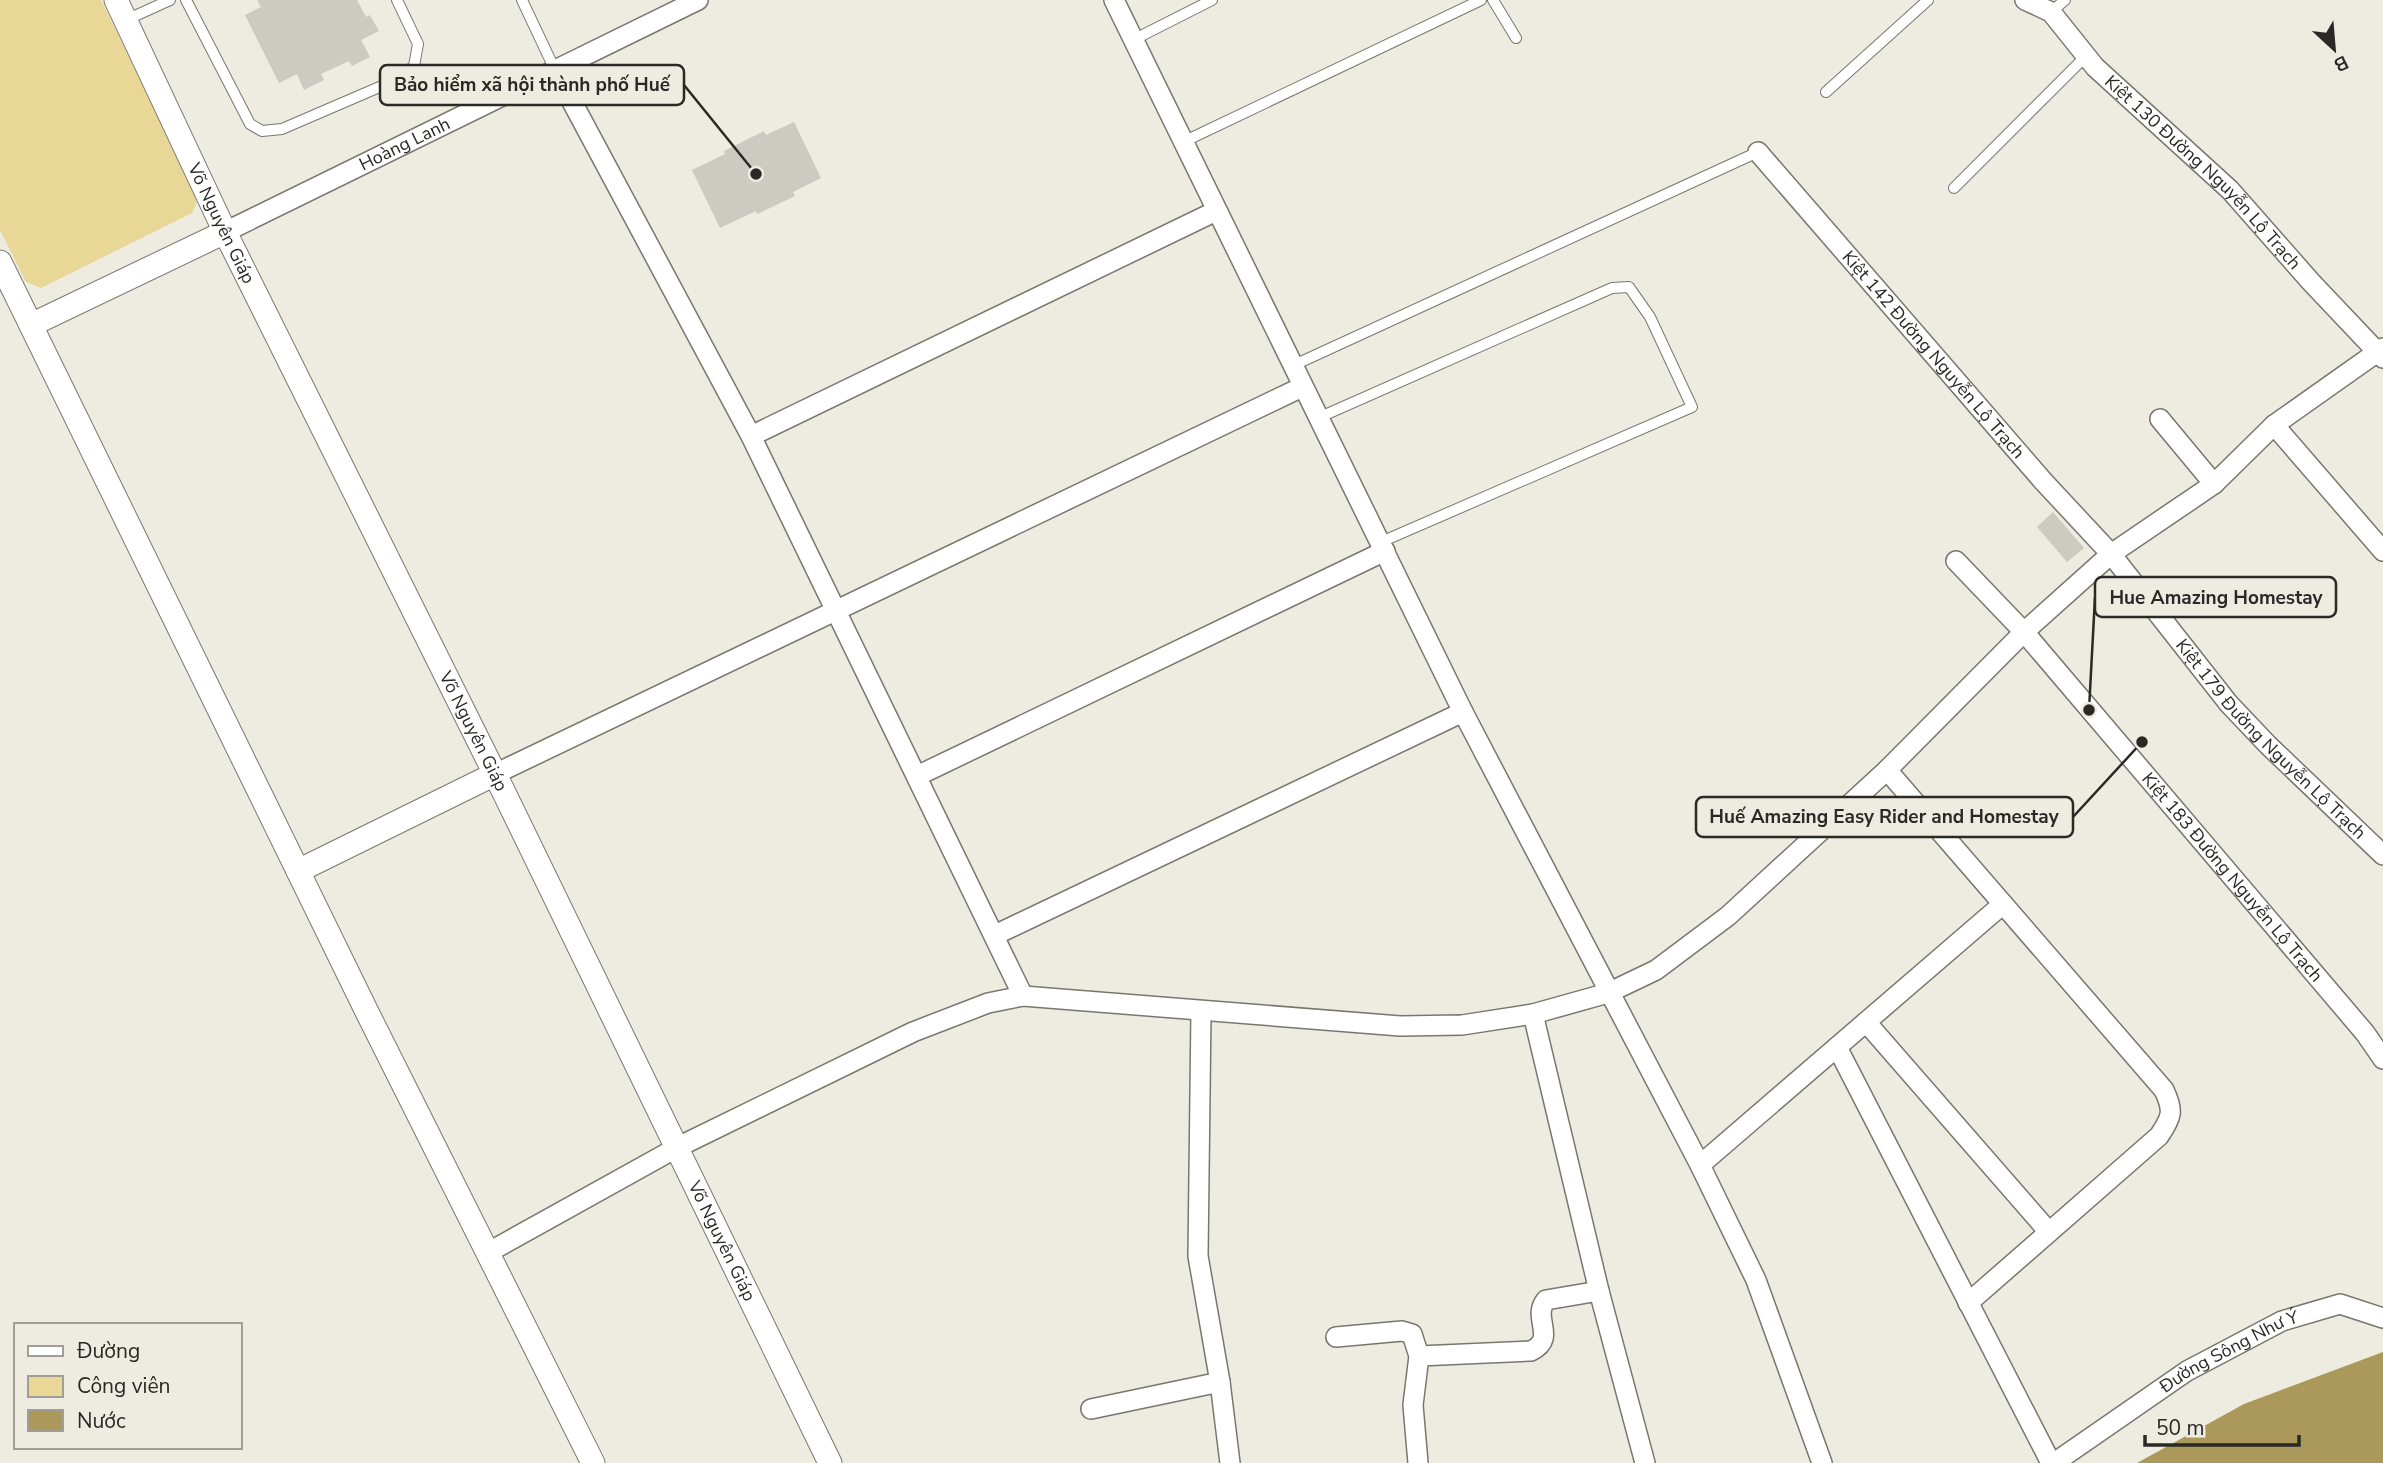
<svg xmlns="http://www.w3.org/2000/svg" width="2383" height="1463" font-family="'Nunito Sans',sans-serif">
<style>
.green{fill:#e9d797}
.water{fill:#aa995a}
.building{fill:#cdcac1}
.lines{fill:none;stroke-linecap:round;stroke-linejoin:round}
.service-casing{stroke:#79766e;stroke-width:12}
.minor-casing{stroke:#79766e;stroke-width:22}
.tertiary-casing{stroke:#79766e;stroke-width:25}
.service{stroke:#fff;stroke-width:10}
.minor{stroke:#fff;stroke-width:19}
.tertiary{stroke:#fff;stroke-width:23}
.labels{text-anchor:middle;stroke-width:7;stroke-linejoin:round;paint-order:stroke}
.street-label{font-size:18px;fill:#2a2925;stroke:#eeebe1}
.leader{fill:none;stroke:#2a2925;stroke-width:2.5}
.callout-dot{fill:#2a2925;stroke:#eeebe1;stroke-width:2.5}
.callout{fill:#eeebe1;stroke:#2a2925;stroke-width:2.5}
.callout-label{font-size:19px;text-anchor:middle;font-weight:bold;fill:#2a2925}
</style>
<rect width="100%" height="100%" fill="#eeebe1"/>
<!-- green -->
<path class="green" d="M 0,0 L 101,0 L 197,194 L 196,205 L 192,213 L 41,288 L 26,282 L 0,230 Z"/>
<!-- water -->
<path class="water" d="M 2383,1352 L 2383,1463 L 2137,1463 L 2244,1404 Z"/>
<!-- building -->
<path class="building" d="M 257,0 L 357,0 L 366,17 L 370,15 L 379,31 L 361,40 L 370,57 L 352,66 L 349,61 L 321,74 L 324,80 L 304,90 L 297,74 L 279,83 L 245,15 L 261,7 Z
M 794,122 L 821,178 L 793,192 L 795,196 L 757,214 L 756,211 L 720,228 L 692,170 L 725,154 L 724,151 L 764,131 L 766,135 Z
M 2053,512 L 2084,548 L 2067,562 L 2037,527 Z"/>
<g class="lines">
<defs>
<path id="service" d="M 186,0 L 250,124 L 262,131 L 282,129 L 398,79 L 414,66 L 418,44 L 397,0
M 522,0 L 555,70
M 1493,0 L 1516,38
M 2051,12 L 2065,0
M 126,20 L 170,0
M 1133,40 L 1212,0
M 1826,92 L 1928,0
M 1183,142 L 1481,0
M 1954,188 L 2086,56
M 1292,366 L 1758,152
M 1318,418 L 1612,288 L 1629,287 L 1650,317 L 1692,407 L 1381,542"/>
<g id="minor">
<path d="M 1114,0 L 1463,712 L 1700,1165 L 1756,1280 L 1822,1463"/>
<path id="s1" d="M 2025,0 L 2051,12 L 2095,67 L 2230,190 L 2311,282 L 2383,358"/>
<path d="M 555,70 L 751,436 L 1023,996"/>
<path id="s2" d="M 1758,152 L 2043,481 L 2111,554 L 2229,704 L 2268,745 L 2383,855"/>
<path id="s3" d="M 225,232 L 698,0"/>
<path d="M 2160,419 L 2214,484"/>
<path d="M 2274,425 L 2383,551"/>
<path d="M 751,436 L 1216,211"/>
<path id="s4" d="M 1956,561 L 2024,632 L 2365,1033 L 2383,1059"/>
<path d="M 1887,770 L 2164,1090 C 2174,1111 2172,1117 2159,1136 L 1968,1303"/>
<path d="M 495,774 L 1302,387"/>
<path d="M 917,776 L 1385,551"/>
<path d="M 995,935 L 1463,712"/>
<path d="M 1201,1011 L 1198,1256 L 1220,1382 L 1230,1463"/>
<path d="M 1533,1014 L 1599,1291 L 1645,1463"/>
<path d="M 1866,1022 L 2049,1232"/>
<path d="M 1837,1047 L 2051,1463"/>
<path d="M 1700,1165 L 2003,904"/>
<path d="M 489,1252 L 678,1147 L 913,1032 L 988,1003 L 1023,996 L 1400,1026 L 1462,1025 L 1533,1014 L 1608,993 L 1656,970 L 1728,916 L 1887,770 L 2024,632 L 2111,554 L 2214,484 L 2274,425 L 2383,348"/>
<path d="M 1336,1337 L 1402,1331 L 1412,1334 L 1419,1356 L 1413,1405 L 1418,1463"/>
<path d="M 1419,1356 L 1531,1351 C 1558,1338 1531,1318 1546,1300 L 1599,1291"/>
<path d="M 1091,1409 L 1220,1382"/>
<path id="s5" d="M 2054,1463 L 2187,1371 L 2282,1321 L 2340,1304 L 2383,1318"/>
</g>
<g id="tertiary">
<path id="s6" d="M 116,0 L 225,232 L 495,774 L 830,1463"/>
<path d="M 0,262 L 367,1012 L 593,1463"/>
<path d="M 31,325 L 225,232"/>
<path d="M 298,871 L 495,774"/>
</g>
</defs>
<!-- service casing -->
<use href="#service" class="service-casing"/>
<!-- minor casing -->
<use href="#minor" class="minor-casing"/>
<!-- tertiary casing -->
<use href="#tertiary" class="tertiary-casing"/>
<!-- service -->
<use href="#service" class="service"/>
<!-- minor -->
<use href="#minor" class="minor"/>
<!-- tertiary -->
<use href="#tertiary" class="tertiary"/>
</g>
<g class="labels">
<!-- street labels -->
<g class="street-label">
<text dy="6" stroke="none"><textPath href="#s3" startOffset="200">Hoàng Lanh</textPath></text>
<text dy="6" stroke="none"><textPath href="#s1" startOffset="250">Kiệt 130 Đường Nguyễn Lộ Trạch</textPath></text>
<text dy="6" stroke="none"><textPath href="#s6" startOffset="247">Võ Nguyên Giáp</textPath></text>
<text dy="6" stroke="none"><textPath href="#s2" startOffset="268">Kiệt 142 Đường Nguyễn Lộ Trạch</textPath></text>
<text dy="6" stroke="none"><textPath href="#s6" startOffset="814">Võ Nguyên Giáp</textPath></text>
<text dy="6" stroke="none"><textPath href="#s2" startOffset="780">Kiệt 179 Đường Nguyễn Lộ Trạch</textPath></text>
<text dy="6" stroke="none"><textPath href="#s4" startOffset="420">Kiệt 183 Đường Nguyễn Lộ Trạch</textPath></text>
<text dy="6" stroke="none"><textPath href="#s6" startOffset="1381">Võ Nguyên Giáp</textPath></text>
<text dy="6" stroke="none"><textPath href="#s5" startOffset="208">Đường Sông Như Ý</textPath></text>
</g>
</g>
<!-- callouts -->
<path class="leader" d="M756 174L684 85M2089 710L2095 597M2142 742L2073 817"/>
<g class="callout-dot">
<circle cx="756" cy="174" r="7"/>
<circle cx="2089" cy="710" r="7"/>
<circle cx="2142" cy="742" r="7"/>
</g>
<g class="callout">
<rect x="380" y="65" width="304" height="40" rx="7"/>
<rect x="2095" y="577" width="241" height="40" rx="7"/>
<rect x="1696" y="797" width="377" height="40" rx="7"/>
</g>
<g class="callout-label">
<text x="532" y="91">Bảo hiểm xã hội thành phố Huế</text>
<text x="2216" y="604">Hue Amazing Homestay</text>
<text x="1884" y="823">Huế Amazing Easy Rider and Homestay</text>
</g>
<!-- legend -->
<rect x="14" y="1323" width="228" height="126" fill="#eeebe1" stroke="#a09d96" stroke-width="2"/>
<rect x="28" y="1346" width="35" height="10" fill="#ffffff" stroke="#a09d96" stroke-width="2"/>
<text x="77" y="1358" font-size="21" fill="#2a2925">Đường</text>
<rect x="28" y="1376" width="35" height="21" fill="#e9d797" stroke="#a09d96" stroke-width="2"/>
<text x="77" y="1393" font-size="21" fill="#2a2925">Công viên</text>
<rect x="28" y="1410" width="35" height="21" fill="#aa995a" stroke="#a09d96" stroke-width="2"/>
<text x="77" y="1428" font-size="21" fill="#2a2925">Nước</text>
<!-- north arrow -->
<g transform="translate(2334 49) rotate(154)" stroke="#eeebe1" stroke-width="5" paint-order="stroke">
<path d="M0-5L12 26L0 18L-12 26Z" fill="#2a2925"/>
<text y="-10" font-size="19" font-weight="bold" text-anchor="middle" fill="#2a2925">B</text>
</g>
<!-- scale -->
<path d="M2145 1435v10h154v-10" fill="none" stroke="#2a2925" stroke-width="3.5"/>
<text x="2156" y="1435" font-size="21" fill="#2a2925" stroke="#eeebe1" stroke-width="5" paint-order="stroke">50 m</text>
</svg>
